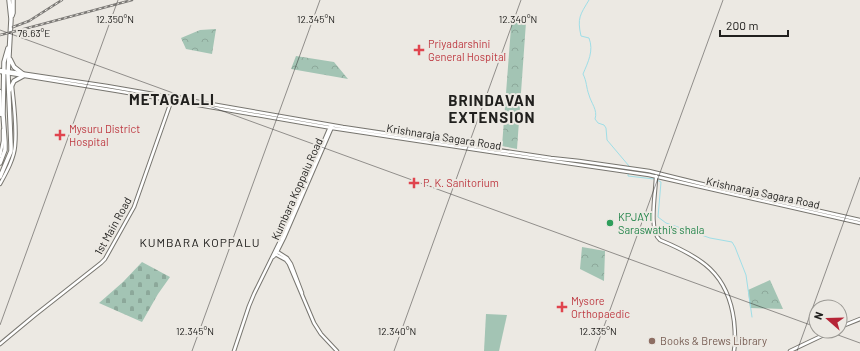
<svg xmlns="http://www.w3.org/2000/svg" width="860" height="351" font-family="Barlow,sans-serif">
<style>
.cemetery{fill:url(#cemetery-stones)}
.park{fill:url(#park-crowns)}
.garden{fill:#a3c4b4}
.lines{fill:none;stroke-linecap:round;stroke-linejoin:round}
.stream{stroke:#9fdee7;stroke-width:1}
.secondary-casing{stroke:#77756f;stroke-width:4.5}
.highway-casing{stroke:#77756f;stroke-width:5.5}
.secondary{stroke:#fff;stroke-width:2.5}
.highway{stroke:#fff;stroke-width:3.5}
.rail-casing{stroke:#7b7976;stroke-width:2.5}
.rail{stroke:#ece9e3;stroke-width:1;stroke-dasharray:3;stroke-linecap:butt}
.ticks{fill:none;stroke:#21201e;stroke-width:1;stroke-opacity:0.45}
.health-dot{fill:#e0444e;stroke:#ece9e3;stroke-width:1.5}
.leisure-dot{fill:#2e9e5b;stroke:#ece9e3;stroke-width:1.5}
.education-dot{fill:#8d6e63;stroke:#ece9e3;stroke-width:1.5}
.labels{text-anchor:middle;stroke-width:4;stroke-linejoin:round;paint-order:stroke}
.health-label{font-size:11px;fill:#be3a42;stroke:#ece9e3;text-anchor:start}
.street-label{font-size:11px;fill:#21201e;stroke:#ece9e3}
.leisure-label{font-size:11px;fill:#27864d;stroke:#ece9e3;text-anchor:start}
.education-label{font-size:11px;fill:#785e54;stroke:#ece9e3;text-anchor:start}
.neighbourhood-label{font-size:12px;letter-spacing:1px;fill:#21201e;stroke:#ece9e3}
.district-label{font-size:15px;font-weight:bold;letter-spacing:1px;fill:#21201e;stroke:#ece9e3}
.ticks-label{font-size:10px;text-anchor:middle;fill:#21201e;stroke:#ece9e3;stroke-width:4;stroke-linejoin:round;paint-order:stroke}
</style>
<defs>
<pattern id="cemetery-stones" width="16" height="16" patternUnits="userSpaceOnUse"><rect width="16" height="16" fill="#a3c4b4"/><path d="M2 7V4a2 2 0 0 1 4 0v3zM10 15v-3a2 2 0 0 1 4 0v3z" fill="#8ca89a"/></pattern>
<pattern id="park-crowns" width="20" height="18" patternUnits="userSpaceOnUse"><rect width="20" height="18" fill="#a3c4b4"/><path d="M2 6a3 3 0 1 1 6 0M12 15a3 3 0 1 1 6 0" fill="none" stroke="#8ca89a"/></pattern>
</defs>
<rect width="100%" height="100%" fill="#ece9e3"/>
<!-- cemetery -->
<path class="cemetery" d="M 142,262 L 170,277 L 158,294 L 142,322 L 99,303 L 123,282 Z"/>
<!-- park -->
<path class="park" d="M 512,14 L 526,22 L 517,149 L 502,146 Z
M 216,29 L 212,54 L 186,49 L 181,38 L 200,30 Z
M 296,56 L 334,62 L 348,79 L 291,69 Z
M 582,247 L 605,251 L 604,281 L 580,269 Z
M 770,280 L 783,309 L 750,308 L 748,290 Z"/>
<!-- garden -->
<path class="garden" d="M 486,314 L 507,315 L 499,351 L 484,351 Z"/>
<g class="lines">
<!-- stream -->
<path class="stream" d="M 589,0 C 580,15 577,18 581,36 L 589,38 C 594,51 588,62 583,74 C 587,82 586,87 589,95 C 591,103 598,110 595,119 L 598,123 L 604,125 L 606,128 L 607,140 L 629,166 L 628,176 L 654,179
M 657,180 L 661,182 L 658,217 L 666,223 L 675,226 L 710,238 L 732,242 L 735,247 L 746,275 L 752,317"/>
<defs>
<path id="secondary" d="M 0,70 L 107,86 L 343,127 L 551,158 L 579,161 L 649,171 L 714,187 L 860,220
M 0,72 L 117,91 L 332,128 L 498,153 L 649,175 L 860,223
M 0,91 L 1,115
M 0,156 L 3,141 L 3,130
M 656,176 C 656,191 648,231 660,240 C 701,257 728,273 734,321 C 735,331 736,341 734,351
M 0,184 C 6,173 14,159 15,146 C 17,126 14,106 12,86
M 276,251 L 287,258 L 291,264 L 302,293
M 275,254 L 286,260 L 289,264 L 314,323 L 321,334 L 337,351
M 273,257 L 276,254 L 284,238 L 332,127
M 840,327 L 860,319
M 0,344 L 35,315 L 101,263 L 105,259 L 134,207 L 172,99
M 234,351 L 249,306 L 254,294 L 284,233 L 330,127
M 790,351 L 832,331"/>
<path id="highway" d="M 12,16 L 13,13 L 13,0
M 10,59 L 14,67 L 23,74
M 9,91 L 14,81 L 23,76
M 0,163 L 5,150 L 5,142 L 3,114 L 4,62 L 8,48
M 0,177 L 11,151 L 11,146 L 8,74 L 11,19 L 9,0"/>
</defs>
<!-- secondary casing -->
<use href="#secondary" class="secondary-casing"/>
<!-- highway casing -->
<use href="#highway" class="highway-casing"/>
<!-- secondary -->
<use href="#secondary" class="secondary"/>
<!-- highway -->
<use href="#highway" class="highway"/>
<defs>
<path id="rail" d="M 13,27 L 29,21 L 62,0
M 0,35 L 24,29 L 132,0"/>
</defs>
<!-- rail casing -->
<use href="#rail" class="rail-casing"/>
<!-- rail -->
<use href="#rail" class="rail"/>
</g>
<!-- ticks -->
<path class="ticks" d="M 0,30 L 816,327M 0,325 L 118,0M 827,331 L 860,343M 192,351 L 320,0M 394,351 L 521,0M 595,351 L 723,0M 797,351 L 860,177"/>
<!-- markers -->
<g class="health-dot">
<path d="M417 44h4v4h4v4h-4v4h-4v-4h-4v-4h4z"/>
<path d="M58 129h4v4h4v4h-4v4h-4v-4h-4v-4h4z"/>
<path d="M412 177h4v4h4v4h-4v4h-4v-4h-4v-4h4z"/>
<path d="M560 301h4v4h4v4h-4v4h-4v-4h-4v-4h4z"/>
</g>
<circle class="leisure-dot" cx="610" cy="223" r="4"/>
<circle class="education-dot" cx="652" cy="341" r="4"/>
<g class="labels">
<!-- health labels -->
<g class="health-label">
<text x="428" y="48">Priyadarshini<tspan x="428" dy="13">General Hospital</tspan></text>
<text x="69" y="133">Mysuru District<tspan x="69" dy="13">Hospital</tspan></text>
<text x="423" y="187">P. K. Sanitorium</text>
<text x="571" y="305">Mysore<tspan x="571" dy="13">Orthopaedic</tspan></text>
</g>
<!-- street labels -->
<g class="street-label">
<text transform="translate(444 137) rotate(9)" y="4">Krishnaraja Sagara Road</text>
<text transform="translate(297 189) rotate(-66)" y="4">Kumbara Koppalu Road</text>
<text transform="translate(763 193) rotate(12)" y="4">Krishnaraja Sagara Road</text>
<text transform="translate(113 226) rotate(-61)" y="4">1st Main Road</text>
</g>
<!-- leisure labels -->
<g class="leisure-label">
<text x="618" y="221">KPJAYI<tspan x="618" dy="13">Saraswathi's shala</tspan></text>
</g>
<!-- education labels -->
<g class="education-label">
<text x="660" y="345">Books &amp; Brews Library</text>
</g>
<!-- neighbourhood labels -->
<g class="neighbourhood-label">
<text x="200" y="247">KUMBARA KOPPALU</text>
</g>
<!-- district labels -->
<g class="district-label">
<text x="172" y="105">METAGALLI</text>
<text x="492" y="106">BRINDAVAN<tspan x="492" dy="17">EXTENSION</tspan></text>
</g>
</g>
<g class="ticks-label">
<text x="115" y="23">12.350°N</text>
<text x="316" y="23">12.345°N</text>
<text x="518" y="23">12.340°N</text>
<text x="34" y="37">76.63°E</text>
<text x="195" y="335">12.345°N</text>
<text x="397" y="335">12.340°N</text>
<text x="598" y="335">12.335°N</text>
</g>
<!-- north arrow -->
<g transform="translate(828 319) rotate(290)"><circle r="19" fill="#ece9e3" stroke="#9b9994"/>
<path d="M0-3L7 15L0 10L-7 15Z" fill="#b62436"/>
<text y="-6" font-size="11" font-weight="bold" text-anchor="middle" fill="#21201e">N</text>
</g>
<!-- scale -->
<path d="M720 30v6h68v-6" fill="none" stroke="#21201e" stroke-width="2"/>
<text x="726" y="30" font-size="12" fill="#21201e" stroke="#ece9e3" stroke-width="3" paint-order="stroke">200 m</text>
</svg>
